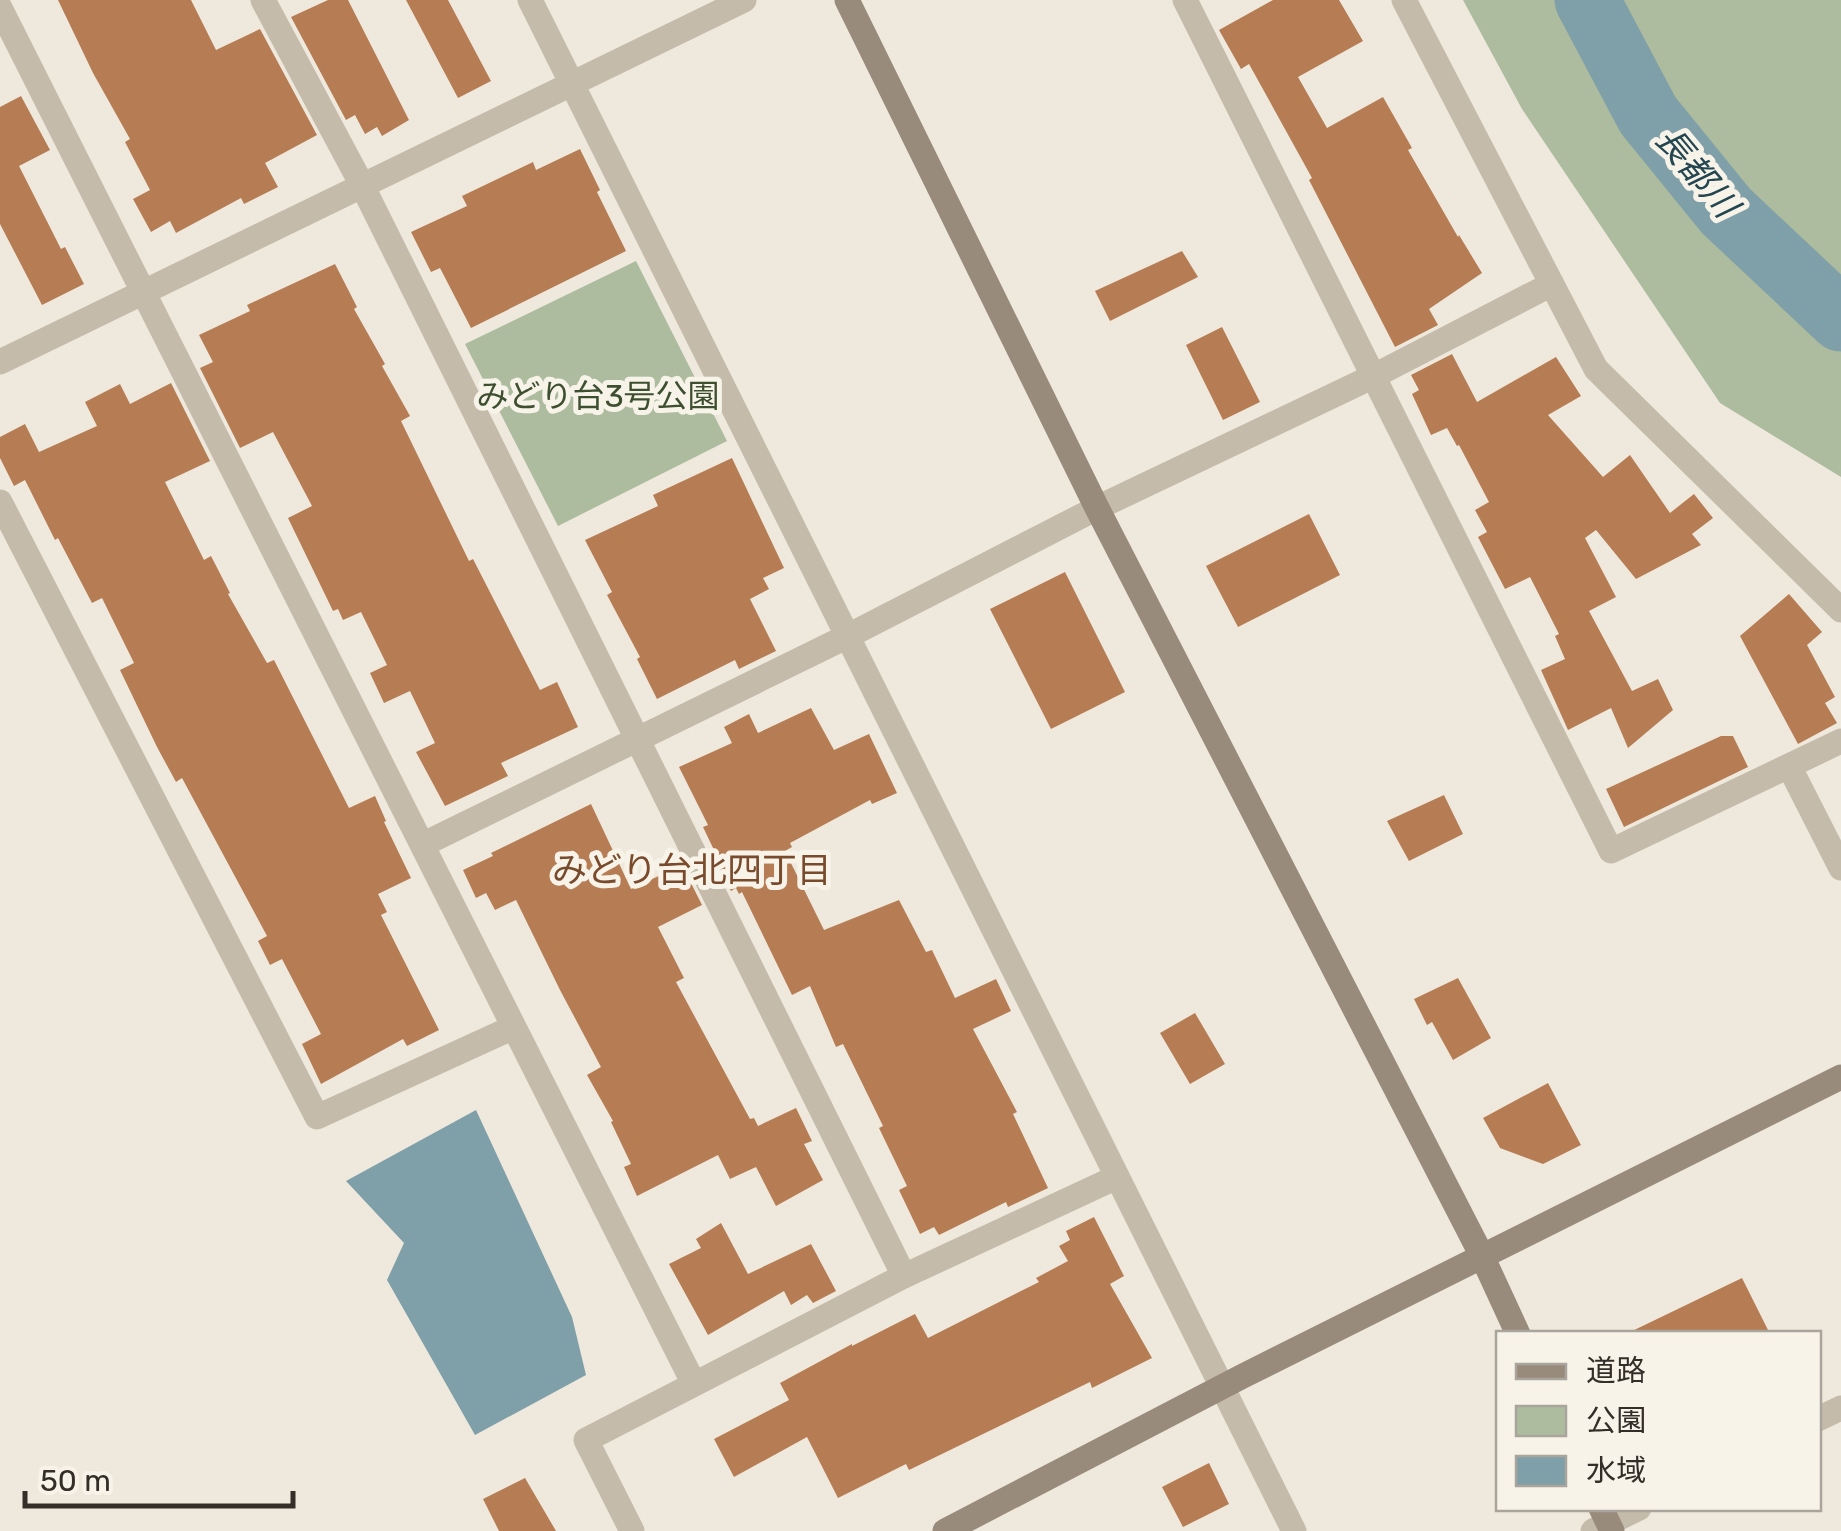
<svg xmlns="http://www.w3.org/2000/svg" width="1841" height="1531" font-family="Rubik,'Noto Sans JP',sans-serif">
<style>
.green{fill:#adbc9f}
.water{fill:#7fa0a8}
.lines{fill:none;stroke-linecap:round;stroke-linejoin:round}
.river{stroke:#7fa0a8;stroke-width:65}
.building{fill:#b67c53}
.street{stroke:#c5bbaa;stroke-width:25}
.secondary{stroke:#998b7c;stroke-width:25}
.labels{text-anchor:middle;stroke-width:10;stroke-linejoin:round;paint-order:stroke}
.park-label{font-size:32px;fill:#3e4f30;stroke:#f7f3e9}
.water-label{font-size:35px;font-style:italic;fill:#244650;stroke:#f7f3e9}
.neighbourhood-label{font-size:35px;fill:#794b2c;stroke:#f7f3e9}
</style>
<rect width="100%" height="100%" fill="#efe9dd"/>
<!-- green -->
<path class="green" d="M 1463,0 L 1841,0 L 1841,477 L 1720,403 L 1522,109 Z
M 636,261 L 727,441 L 558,526 L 465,344 Z"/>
<!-- water -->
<path class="water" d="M 476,1110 L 572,1317 L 586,1375 L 475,1435 L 387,1280 L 404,1243 L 346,1181 Z"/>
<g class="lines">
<!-- river -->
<path class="river" d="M 1587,0 L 1648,115 L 1726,211 L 1841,319"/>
</g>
<!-- building -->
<path class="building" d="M 58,0 L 191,0 L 216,50 L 260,29 L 317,135 L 265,163 L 278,187 L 244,204 L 241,198 L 176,233 L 170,221 L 151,232 L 133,199 L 150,190 L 125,142 L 130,139 L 93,73 Z
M 328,0 L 348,0 L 409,120 L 382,136 L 377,127 L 365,134 L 355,115 L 346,120 L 291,17 Z
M 406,0 L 448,0 L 491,81 L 458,98 Z
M 1273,0 L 1339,0 L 1363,41 L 1298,77 L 1327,128 L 1383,97 L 1412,148 L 1408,150 L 1458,237 L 1459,235 L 1482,273 L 1429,309 L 1438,325 L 1395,347 L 1309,180 L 1312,178 L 1249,64 L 1241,69 L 1219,30 Z
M 21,96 L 50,150 L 19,166 L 61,249 L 65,247 L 84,284 L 42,305 L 0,224 L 0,107 Z
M 580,149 L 600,190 L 597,192 L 626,251 L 471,328 L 440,268 L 431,272 L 411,232 L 467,206 L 462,196 L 533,162 L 536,170 Z
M 1182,251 L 1198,277 L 1110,321 L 1095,291 Z
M 335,264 L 357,307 L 354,309 L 385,364 L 382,366 L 410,416 L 401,421 L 469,561 L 473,559 L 540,690 L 557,682 L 578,727 L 501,763 L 508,776 L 445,806 L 416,752 L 435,743 L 410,691 L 384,703 L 370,673 L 387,665 L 361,612 L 343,620 L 338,609 L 333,611 L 288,518 L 312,506 L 273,432 L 240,448 L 200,368 L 213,362 L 199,335 L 250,311 L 247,305 Z
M 1222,327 L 1260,402 L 1223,420 L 1186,345 Z
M 1452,354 L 1477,402 L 1556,357 L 1581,396 L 1548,415 L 1603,477 L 1630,455 L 1670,513 L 1694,494 L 1713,518 L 1692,534 L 1701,545 L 1636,579 L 1596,530 L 1585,538 L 1616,597 L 1589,611 L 1632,691 L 1658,679 L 1673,710 L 1628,748 L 1611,708 L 1568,730 L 1541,670 L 1565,659 L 1555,636 L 1559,634 L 1530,577 L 1505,589 L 1478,537 L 1487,532 L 1475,510 L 1489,502 L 1459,445 L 1457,446 L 1447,428 L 1431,435 L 1412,394 L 1419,390 L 1411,375 Z
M 171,383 L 210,461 L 165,482 L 204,560 L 211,556 L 230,593 L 228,594 L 267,663 L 274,660 L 349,808 L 375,796 L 386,821 L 384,822 L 411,878 L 378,894 L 387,912 L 381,915 L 439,1030 L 407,1046 L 403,1039 L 321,1084 L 302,1044 L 321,1034 L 282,959 L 270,965 L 258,941 L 267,936 L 182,778 L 176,782 L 157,747 L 120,670 L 134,663 L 102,598 L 92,603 L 58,538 L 55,540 L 25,480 L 14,486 L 0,458 L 0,437 L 25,424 L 39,452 L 97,426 L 85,402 L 120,384 L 130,404 Z
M 732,458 L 784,568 L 763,578 L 769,589 L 750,599 L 776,651 L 739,669 L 735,660 L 657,699 L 637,659 L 640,657 L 607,595 L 612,592 L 585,540 L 658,506 L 653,495 Z
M 1309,514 L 1340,575 L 1238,627 L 1206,566 Z
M 1065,572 L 1125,692 L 1051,729 L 990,609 Z
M 1789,594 L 1822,632 L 1807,645 L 1835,697 L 1825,703 L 1837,723 L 1798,744 L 1740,636 Z
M 811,708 L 834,750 L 869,734 L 897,793 L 872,804 L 870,800 L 790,843 L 792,847 L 785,851 L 824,930 L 899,900 L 926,952 L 932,950 L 955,998 L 996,979 L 1011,1011 L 973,1029 L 1017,1112 L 1013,1114 L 1048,1188 L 1008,1207 L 1006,1202 L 939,1235 L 934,1227 L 920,1234 L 899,1190 L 907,1186 L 879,1128 L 883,1126 L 843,1044 L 836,1047 L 810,986 L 792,995 L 742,892 L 739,894 L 736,888 L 731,891 L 711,852 L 714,850 L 703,827 L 708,825 L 679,767 L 732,743 L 724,727 L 749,714 L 758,733 Z
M 1721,736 L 1733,736 L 1748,767 L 1624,827 L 1606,789 Z
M 1444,795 L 1463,834 L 1409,861 L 1387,821 Z
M 591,804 L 631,889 L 682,865 L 702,905 L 658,927 L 684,978 L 676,982 L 750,1119 L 754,1118 L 758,1126 L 796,1108 L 812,1141 L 804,1144 L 823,1180 L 776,1206 L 756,1167 L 730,1179 L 718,1155 L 637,1196 L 624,1167 L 631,1164 L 611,1122 L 613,1121 L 587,1075 L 601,1067 L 560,990 L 516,900 L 495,910 L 486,893 L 476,898 L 463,870 L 493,856 L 491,853 Z
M 1458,978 L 1491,1038 L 1453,1060 L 1432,1022 L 1427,1025 L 1414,999 Z
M 1195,1013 L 1225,1064 L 1190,1084 L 1160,1033 Z
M 1548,1083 L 1581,1145 L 1543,1164 L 1500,1148 L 1483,1118 Z
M 1094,1217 L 1124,1276 L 1110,1284 L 1152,1358 L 1092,1388 L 1090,1382 L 909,1470 L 906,1464 L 838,1498 L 807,1437 L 734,1477 L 714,1439 L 789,1400 L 780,1383 L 852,1344 L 852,1346 L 915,1314 L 928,1338 L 1039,1282 L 1036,1278 L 1068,1261 L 1059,1246 L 1070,1240 L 1066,1231 Z
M 721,1223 L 748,1274 L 811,1244 L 836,1291 L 813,1303 L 807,1295 L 791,1305 L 784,1291 L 708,1335 L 669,1264 L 701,1248 L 696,1239 Z
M 1742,1278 L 1770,1334 L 1626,1334 Z
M 1209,1463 L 1229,1504 L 1183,1527 L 1162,1487 Z
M 525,1478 L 556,1531 L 499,1531 L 483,1499 Z"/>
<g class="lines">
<!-- street -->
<path class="street" d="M 263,0 L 362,185 L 904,1276
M 530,0 L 1294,1531
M 1185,0 L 1611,851 L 1841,741
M 1404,0 L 1596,369 L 1841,610
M 0,8 L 694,1384
M 0,362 L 744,0
M 0,502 L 317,1117 L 514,1027
M 1789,766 L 1841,868
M 422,845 L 848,636 L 1097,508 L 1374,376 L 1552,284
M 1818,1419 L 1841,1408
M 632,1531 L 586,1440 L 904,1276 L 1117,1177
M 1593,1531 L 1639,1508"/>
<!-- secondary -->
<path class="secondary" d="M 847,0 L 1097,508 L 1482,1256 L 1518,1334
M 1601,1508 L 1612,1531
M 945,1531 L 1243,1376 L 1841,1077"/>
</g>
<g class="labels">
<!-- park labels -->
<g class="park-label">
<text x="598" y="407">みどり台3号公園</text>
</g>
<!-- water labels -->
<g class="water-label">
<text transform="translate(1697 172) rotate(50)" y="12">長都川</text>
</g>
<!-- neighbourhood labels -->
<g class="neighbourhood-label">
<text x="692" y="882">みどり台北四丁目</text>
</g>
</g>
<!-- legend -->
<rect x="1496" y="1331" width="325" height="180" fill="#f7f3e9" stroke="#a9a49c" stroke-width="2.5"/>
<rect x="1516" y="1364" width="50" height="15" fill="#998b7c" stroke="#a9a49c" stroke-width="2.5"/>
<text x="1586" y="1381" font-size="30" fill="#342e29">道路</text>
<rect x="1516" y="1406" width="50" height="30" fill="#adbc9f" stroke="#a9a49c" stroke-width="2.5"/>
<text x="1586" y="1431" font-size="30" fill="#342e29">公園</text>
<rect x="1516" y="1456" width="50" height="30" fill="#7fa0a8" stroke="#a9a49c" stroke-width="2.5"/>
<text x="1586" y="1481" font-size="30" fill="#342e29">水域</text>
<!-- scale -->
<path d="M25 1491v15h268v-15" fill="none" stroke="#342e29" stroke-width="5"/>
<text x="40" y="1491" font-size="30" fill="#342e29" stroke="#f7f3e9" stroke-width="8" paint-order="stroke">50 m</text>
</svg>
